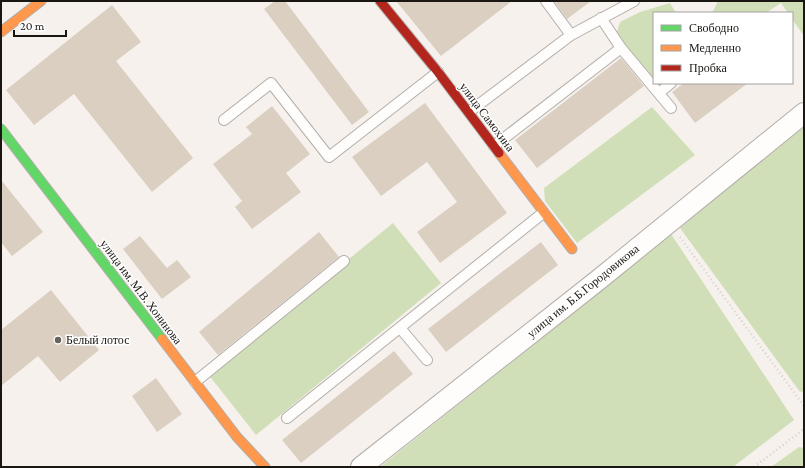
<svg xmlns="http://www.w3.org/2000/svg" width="805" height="468" font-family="'Crimson Pro',serif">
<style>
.forest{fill:#d1dfb9}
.building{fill:#dbcfc2}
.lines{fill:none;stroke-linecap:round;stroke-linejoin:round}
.lane-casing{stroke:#b2aeaa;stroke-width:12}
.street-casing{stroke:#b2aeaa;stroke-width:22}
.fast-casing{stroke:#b2aeaa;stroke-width:11}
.slow-casing{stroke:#b2aeaa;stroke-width:11}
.jam-casing{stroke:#b2aeaa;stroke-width:11}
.path{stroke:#d2d1cf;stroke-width:2.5;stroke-dasharray:1 3;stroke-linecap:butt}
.lane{stroke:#fefdfc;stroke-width:10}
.street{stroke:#fefdfc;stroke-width:20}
.fast{stroke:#63d668;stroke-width:9}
.slow{stroke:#ff974d;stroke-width:9}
.jam{stroke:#b3261e;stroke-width:9}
.poi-dot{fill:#67635f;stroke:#fff;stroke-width:1.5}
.labels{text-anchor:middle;stroke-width:3;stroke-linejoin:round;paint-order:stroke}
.street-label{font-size:12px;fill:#1a1713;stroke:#fff}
.poi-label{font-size:12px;fill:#1a1713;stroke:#fff;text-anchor:start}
</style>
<rect width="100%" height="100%" fill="#f6f1ec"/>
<!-- forest -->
<path class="forest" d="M 718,1 L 804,1 L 804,36 L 792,19 L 792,13 L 788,13 L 781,3 L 766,13 L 712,13 Z
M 670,3 L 676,13 L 654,13 L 654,77 L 651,77 L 616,35 L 620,22 L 640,12 Z
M 652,107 L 695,155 L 577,243 L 545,201 L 544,188 Z
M 804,124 L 804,391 L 800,392 L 680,228 Z
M 393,223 L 441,283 L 256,435 L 208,374 Z
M 671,234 L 794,420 L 733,467 L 380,467 Z
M 799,447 L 804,448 L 804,467 L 771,467 Z"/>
<!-- building -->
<path class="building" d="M 275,1 L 285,1 L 369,112 L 352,125 L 264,9 Z
M 396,1 L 512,1 L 441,56 Z
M 554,1 L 591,1 L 567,19 Z
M 112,5 L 141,42 L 116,61 L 193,158 L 152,192 L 74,94 L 34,125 L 6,90 Z
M 621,58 L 644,86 L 537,168 L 515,140 Z
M 684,83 L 748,83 L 695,123 L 672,92 Z
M 425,103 L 507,213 L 440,263 L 417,232 L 457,202 L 427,162 L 381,196 L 352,157 Z
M 272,106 L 310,154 L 286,173 L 301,192 L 252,229 L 235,207 L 242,201 L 213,164 L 252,134 L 246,127 Z
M 1,180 L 43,232 L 12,256 L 1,242 Z
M 319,232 L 339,257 L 218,355 L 199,332 Z
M 140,236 L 167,268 L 177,260 L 191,277 L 162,299 L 123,249 Z
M 541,242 L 558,265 L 446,352 L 428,329 Z
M 51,290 L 99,350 L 60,382 L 38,356 L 1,386 L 1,330 Z
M 394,351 L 413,374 L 301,463 L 282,440 Z
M 156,378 L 182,414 L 157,432 L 132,396 Z"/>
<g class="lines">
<defs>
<path id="lane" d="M 546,1 L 571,35
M 601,18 L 621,48
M 659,93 L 671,83
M 469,112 L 571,35 L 634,1
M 224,120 L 271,83 L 329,157 L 438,72
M 494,146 L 621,48 L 671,108
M 400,328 L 427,360
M 195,382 L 344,261
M 287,418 L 543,213"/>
<path id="street" d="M 361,467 L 597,281 L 804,113"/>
<path id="fast" d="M 1,129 L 162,339"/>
<path id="slow" d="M 1,32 L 41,1
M 499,153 L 572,249
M 162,339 L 237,437 L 265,467"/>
<path id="jam" d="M 380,1 L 438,72 L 499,153"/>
</defs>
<!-- lane casing -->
<use href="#lane" class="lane-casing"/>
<!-- street casing -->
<use href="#street" class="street-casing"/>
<!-- fast casing -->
<use href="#fast" class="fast-casing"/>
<!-- slow casing -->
<use href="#slow" class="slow-casing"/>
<!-- jam casing -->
<use href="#jam" class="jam-casing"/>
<!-- path -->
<path class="path" d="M 680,237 L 804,406
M 754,467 L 804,429"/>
<!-- lane -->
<use href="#lane" class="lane"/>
<!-- street -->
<use href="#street" class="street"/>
<!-- fast -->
<use href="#fast" class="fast"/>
<!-- slow -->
<use href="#slow" class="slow"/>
<!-- jam -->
<use href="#jam" class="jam"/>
</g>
<!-- markers -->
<circle class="poi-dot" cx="58" cy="340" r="4"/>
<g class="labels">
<!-- street labels -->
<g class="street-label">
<text transform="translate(487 117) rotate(53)" y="4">улица Самохина</text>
<text transform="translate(583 291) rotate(-39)" y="4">улица им. Б.Б.Городовикова</text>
<text transform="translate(141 292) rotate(53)" y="4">улица им. М.В. Хонинова</text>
</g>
<!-- poi labels -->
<g class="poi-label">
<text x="66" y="344">Белый лотос</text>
</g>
</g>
<!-- border -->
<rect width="805" height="468" fill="none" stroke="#1a1713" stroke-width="4"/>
<!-- legend -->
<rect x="653" y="12" width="140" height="72" fill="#ffffff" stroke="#a3a2a1"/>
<rect x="661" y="25" width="20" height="6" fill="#63d668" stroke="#a3a2a1"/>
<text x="689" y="32" font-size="12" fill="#1a1713">Свободно</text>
<rect x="661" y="45" width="20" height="6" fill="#ff974d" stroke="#a3a2a1"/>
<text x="689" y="52" font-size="12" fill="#1a1713">Медленно</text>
<rect x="661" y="65" width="20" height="6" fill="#b3261e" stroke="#a3a2a1"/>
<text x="689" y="72" font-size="12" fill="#1a1713">Пробка</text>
<!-- scale -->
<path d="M14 30v6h52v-6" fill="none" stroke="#1a1713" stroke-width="2"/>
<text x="20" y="30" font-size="12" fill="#1a1713" stroke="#ffffff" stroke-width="3" paint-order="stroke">20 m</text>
</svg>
